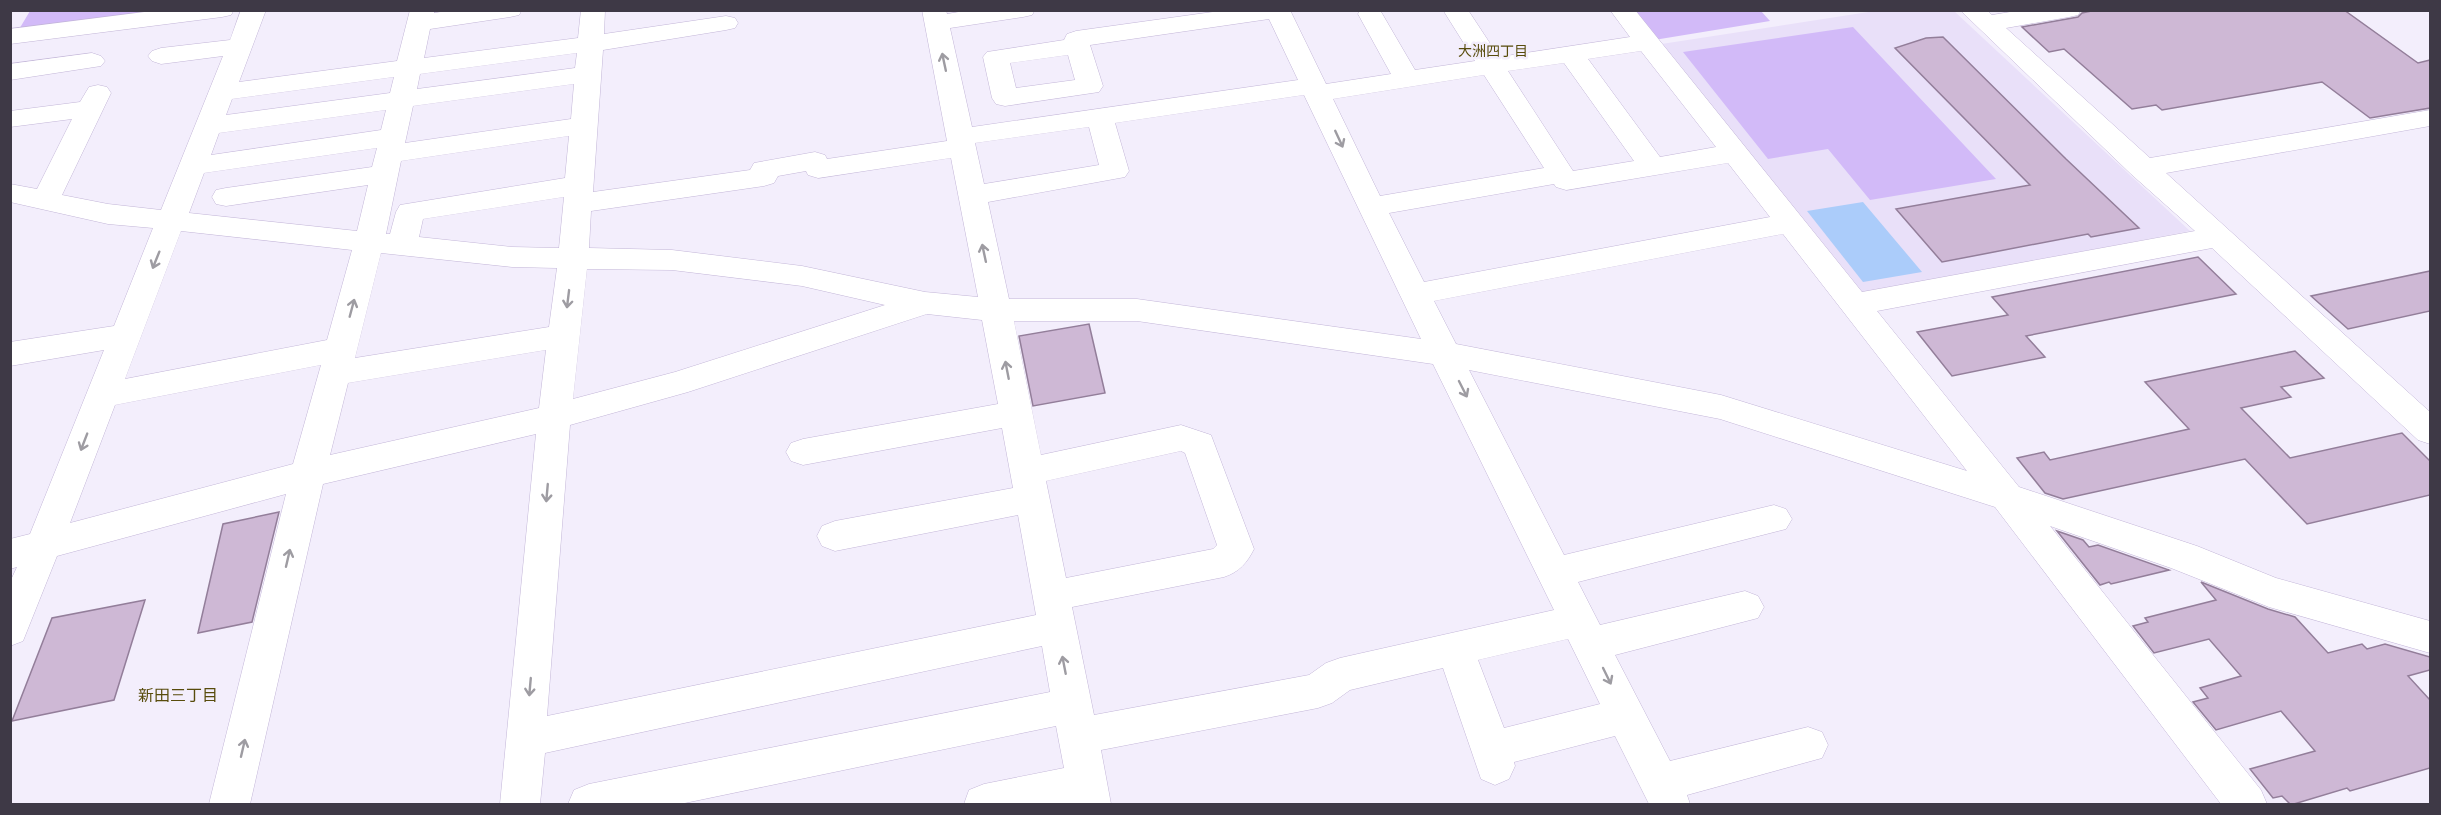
<svg xmlns="http://www.w3.org/2000/svg" width="2441" height="815" font-family="Roboto,'Noto Sans JP',sans-serif">
<style>
.built{fill:#e9e0f9}
.green{fill:#d2baf8}
.water{fill:#abccfa}
.building{fill:#ceb8d5;stroke:#937e9a;stroke-width:1.5}
.lines{fill:none;stroke-linecap:round;stroke-linejoin:round}
.minor-casing{stroke:#c3b6d8;stroke-width:1}
.minor{fill:#fff;fill-rule:evenodd}
.oneway{stroke:#9e9ca2}
.labels{text-anchor:middle;stroke-width:5;stroke-linejoin:round;paint-order:stroke}
.far-neighbourhood-label{font-size:14px;fill:#584c0c;stroke:#f3eefc}
.neighbourhood-label{font-size:16px;fill:#584c0c;stroke:#f3eefc}
</style>
<rect width="100%" height="100%" fill="#f3eefc"/>
<!-- built -->
<path class="built" d="M 1875,11 L 1954,11 L 2190,231 L 1854,295 L 1655,45 Z"/>
<!-- green -->
<path class="green" d="M 30,11 L 177,11 L 18,31 Z
M 1632,11 L 1761,11 L 1770,21 L 1654,40 Z
M 1853,27 L 1996,179 L 1870,200 L 1828,149 L 1768,159 L 1683,52 Z"/>
<!-- water -->
<path class="water" d="M 1863,202 L 1922,272 L 1863,282 L 1807,211 Z"/>
<!-- building -->
<path class="building" d="M 2096,10 L 2344,10 L 2418,63 L 2430,60 L 2430,108 L 2370,118 L 2322,82 L 2162,110 L 2156,105 L 2132,109 L 2064,49 L 2049,52 L 2022,27 L 2078,17 L 2082,13 Z
M 1943,37 L 2066,159 L 2139,228 L 2091,237 L 2088,234 L 1942,262 L 1896,209 L 2030,185 L 1895,48 L 1926,38 Z
M 2198,257 L 2236,294 L 2026,336 L 2045,357 L 1952,376 L 1917,332 L 2008,315 L 1992,297 Z
M 2430,271 L 2430,311 L 2348,329 L 2311,296 Z
M 1089,324 L 1105,393 L 1033,406 L 1019,336 Z
M 2295,351 L 2324,378 L 2281,387 L 2291,397 L 2241,408 L 2290,458 L 2402,433 L 2430,461 L 2430,495 L 2307,524 L 2245,459 L 2063,499 L 2045,493 L 2017,458 L 2044,452 L 2050,460 L 2189,429 L 2145,382 Z
M 279,512 L 252,622 L 198,633 L 223,524 Z
M 2057,531 L 2083,540 L 2089,547 L 2098,545 L 2169,570 L 2111,584 L 2109,582 L 2100,585 Z
M 2201,582 L 2268,609 L 2295,617 L 2328,653 L 2362,644 L 2367,649 L 2385,644 L 2430,657 L 2430,670 L 2408,676 L 2430,700 L 2430,768 L 2350,791 L 2347,788 L 2294,804 L 2290,804 L 2282,796 L 2273,798 L 2250,769 L 2315,751 L 2281,711 L 2216,730 L 2193,702 L 2208,698 L 2200,688 L 2241,676 L 2209,639 L 2154,653 L 2133,626 L 2148,622 L 2145,618 L 2216,600 Z
M 145,600 L 114,700 L 12,721 L 52,618 Z"/>
<g class="lines">
<defs>
<path id="minor" d="M 160,10 L 234,10 L 231,15 L 222,17 L 10,44 L 10,29 Z
M 241,10 L 266,10 L 239,82 L 397,61 L 410,10 L 434,10 L 434,13 L 454,10 L 522,10 L 519,15 L 510,17 L 430,29 L 424,58 L 578,38 L 581,10 L 605,10 L 604,34 L 726,16 L 735,18 L 738,23 L 735,28 L 726,30 L 603,50 L 593,192 L 750,170 L 754,163 L 815,152 L 825,155 L 827,159 L 947,141 L 922,10 L 946,10 L 947,14 L 970,10 L 1035,10 L 1032,15 L 1023,17 L 950,28 L 972,127 L 1298,80 L 1269,19 L 1090,45 L 1103,86 L 1099,92 L 1005,106 L 996,104 L 992,98 L 983,57 L 987,52 L 1064,40 L 1067,34 L 1076,31 L 1227,10 L 1290,10 L 1326,84 L 1391,74 L 1358,14 L 1360,10 L 1380,10 L 1415,70 L 1475,61 L 1443,10 L 1468,10 L 1499,57 L 1630,37 L 1610,10 L 1635,10 L 1862,292 L 2195,231 L 2131,174 L 1960,10 L 1987,10 L 1992,15 L 2022,10 L 2081,10 L 2078,15 L 2069,17 L 2006,28 L 2150,158 L 2430,110 L 2430,126 L 2166,173 L 2430,412 L 2430,444 L 2418,440 L 2212,248 L 1877,311 L 2019,487 L 2197,546 L 2276,578 L 2430,621 L 2430,653 L 2269,607 L 2171,568 L 2050,526 L 2261,790 L 2267,804 L 2221,804 L 1995,507 L 1720,419 L 1469,370 L 1564,555 L 1774,505 L 1786,509 L 1792,519 L 1786,529 L 1578,582 L 1600,625 L 1745,591 L 1758,596 L 1764,607 L 1758,618 L 1615,655 L 1670,761 L 1808,727 L 1822,732 L 1828,745 L 1822,758 L 1687,795 L 1690,804 L 1649,804 L 1615,736 L 1514,762 L 1515,766 L 1509,779 L 1495,785 L 1481,779 L 1443,668 L 1350,690 L 1332,703 L 1318,708 L 1101,750 L 1111,804 L 964,804 L 969,790 L 984,784 L 1064,768 L 1056,726 L 680,804 L 568,804 L 574,790 L 589,784 L 1050,692 L 1042,646 L 545,753 L 540,804 L 500,804 L 536,434 L 323,484 L 250,804 L 209,804 L 286,494 L 57,556 L 23,641 L 10,646 L 10,582 L 17,567 L 10,569 L 10,539 L 30,534 L 104,350 L 10,366 L 10,342 L 114,326 L 153,228 L 108,224 L 10,202 L 10,184 L 37,189 L 72,119 L 10,127 L 10,111 L 80,102 L 89,87 L 98,85 L 107,87 L 111,93 L 62,195 L 108,204 L 161,210 L 223,56 L 161,64 L 152,61 L 148,56 L 152,51 L 161,48 L 230,40 ZM 1641,51 L 1716,147 L 1660,157 L 1588,59 ZM 577,53 L 575,68 L 417,89 L 420,74 ZM 1068,55 L 1075,80 L 1016,88 L 1010,63 ZM 1564,63 L 1634,161 L 1573,171 L 1508,71 ZM 1484,75 L 1544,168 L 1380,196 L 1333,99 ZM 394,77 L 390,93 L 226,115 L 232,99 ZM 574,84 L 571,119 L 405,143 L 413,106 ZM 1304,95 L 1421,339 L 1137,299 L 1009,299 L 988,202 L 1125,177 L 1129,171 L 1115,123 ZM 386,110 L 381,130 L 211,155 L 219,133 ZM 1089,127 L 1099,165 L 984,184 L 975,143 ZM 569,136 L 565,178 L 400,205 L 396,212 L 390,234 L 386,234 L 401,161 ZM 377,148 L 372,167 L 226,188 L 216,190 L 212,197 L 216,204 L 226,206 L 368,185 L 357,231 L 189,213 L 204,173 ZM 951,158 L 978,297 L 925,292 L 802,266 L 672,250 L 589,248 L 591,211 L 764,186 L 774,183 L 778,176 L 806,171 L 808,175 L 818,178 ZM 1728,163 L 1770,217 L 1424,282 L 1389,213 L 1554,184 L 1556,187 L 1566,190 ZM 564,197 L 559,248 L 512,247 L 419,237 L 423,219 ZM 181,231 L 352,250 L 327,340 L 125,379 ZM 1783,234 L 1967,471 L 1721,395 L 1456,344 L 1434,301 ZM 381,253 L 512,267 L 557,268 L 549,327 L 355,358 ZM 587,269 L 672,270 L 802,286 L 885,305 L 675,372 L 573,399 ZM 927,314 L 982,320 L 998,404 L 803,439 L 791,443 L 786,452 L 791,461 L 803,465 L 1002,428 L 1013,488 L 835,521 L 822,526 L 817,536 L 822,546 L 835,551 L 1018,515 L 1036,615 L 547,716 L 570,425 L 688,392 ZM 1014,321 L 1137,321 L 1433,364 L 1554,610 L 1340,658 L 1326,663 L 1309,675 L 1094,715 L 1072,607 L 1224,577 C 1239,572 1247,563 1254,549 L 1211,435 L 1181,425 L 1041,455 ZM 546,350 L 539,408 L 330,455 L 348,383 ZM 321,365 L 293,464 L 70,523 L 115,405 ZM 1181,451 L 1185,453 L 1217,545 L 1213,549 L 1066,578 L 1046,481 ZM 1568,639 L 1600,704 L 1504,728 L 1478,660 Z
M 92,53 L 101,56 L 105,61 L 101,66 L 10,80 L 10,64 Z"/>
</defs>
<!-- minor casing -->
<use href="#minor" class="minor-casing"/>
<!-- minor -->
<use href="#minor" class="minor"/>
</g>
<!-- one-way arrows -->
<defs><path id="oneway-shaft" d="M-6 0H5M1.5-3L5.5 0L1.5 3" fill="none" stroke-width="1.6" stroke-linecap="round" stroke-linejoin="round" transform="scale(1.5)"/></defs>
<g class="oneway">
<use href="#oneway-shaft" transform="translate(944 62) rotate(-102)"/>
<use href="#oneway-shaft" transform="translate(1339 139) rotate(65)"/>
<use href="#oneway-shaft" transform="translate(984 253) rotate(-102)"/>
<use href="#oneway-shaft" transform="translate(156 260) rotate(112)"/>
<use href="#oneway-shaft" transform="translate(568 299) rotate(97)"/>
<use href="#oneway-shaft" transform="translate(352 308) rotate(-75)"/>
<use href="#oneway-shaft" transform="translate(1007 370) rotate(-101)"/>
<use href="#oneway-shaft" transform="translate(1463 389) rotate(63)"/>
<use href="#oneway-shaft" transform="translate(84 442) rotate(111)"/>
<use href="#oneway-shaft" transform="translate(547 493) rotate(95)"/>
<use href="#oneway-shaft" transform="translate(288 558) rotate(-77)"/>
<use href="#oneway-shaft" transform="translate(1064 665) rotate(-101)"/>
<use href="#oneway-shaft" transform="translate(1607 676) rotate(64)"/>
<use href="#oneway-shaft" transform="translate(530 687) rotate(95)"/>
<use href="#oneway-shaft" transform="translate(243 748) rotate(-77)"/>
</g>
<g class="labels">
<!-- far-neighbourhood labels -->
<g class="far-neighbourhood-label">
<text x="1493" y="56">大洲四丁目</text>
</g>
<!-- neighbourhood labels -->
<g class="neighbourhood-label">
<text x="178" y="701">新田三丁目</text>
</g>
</g>
<!-- border -->
<rect width="2441" height="815" fill="none" stroke="#3e3946" stroke-width="24"/>
</svg>
